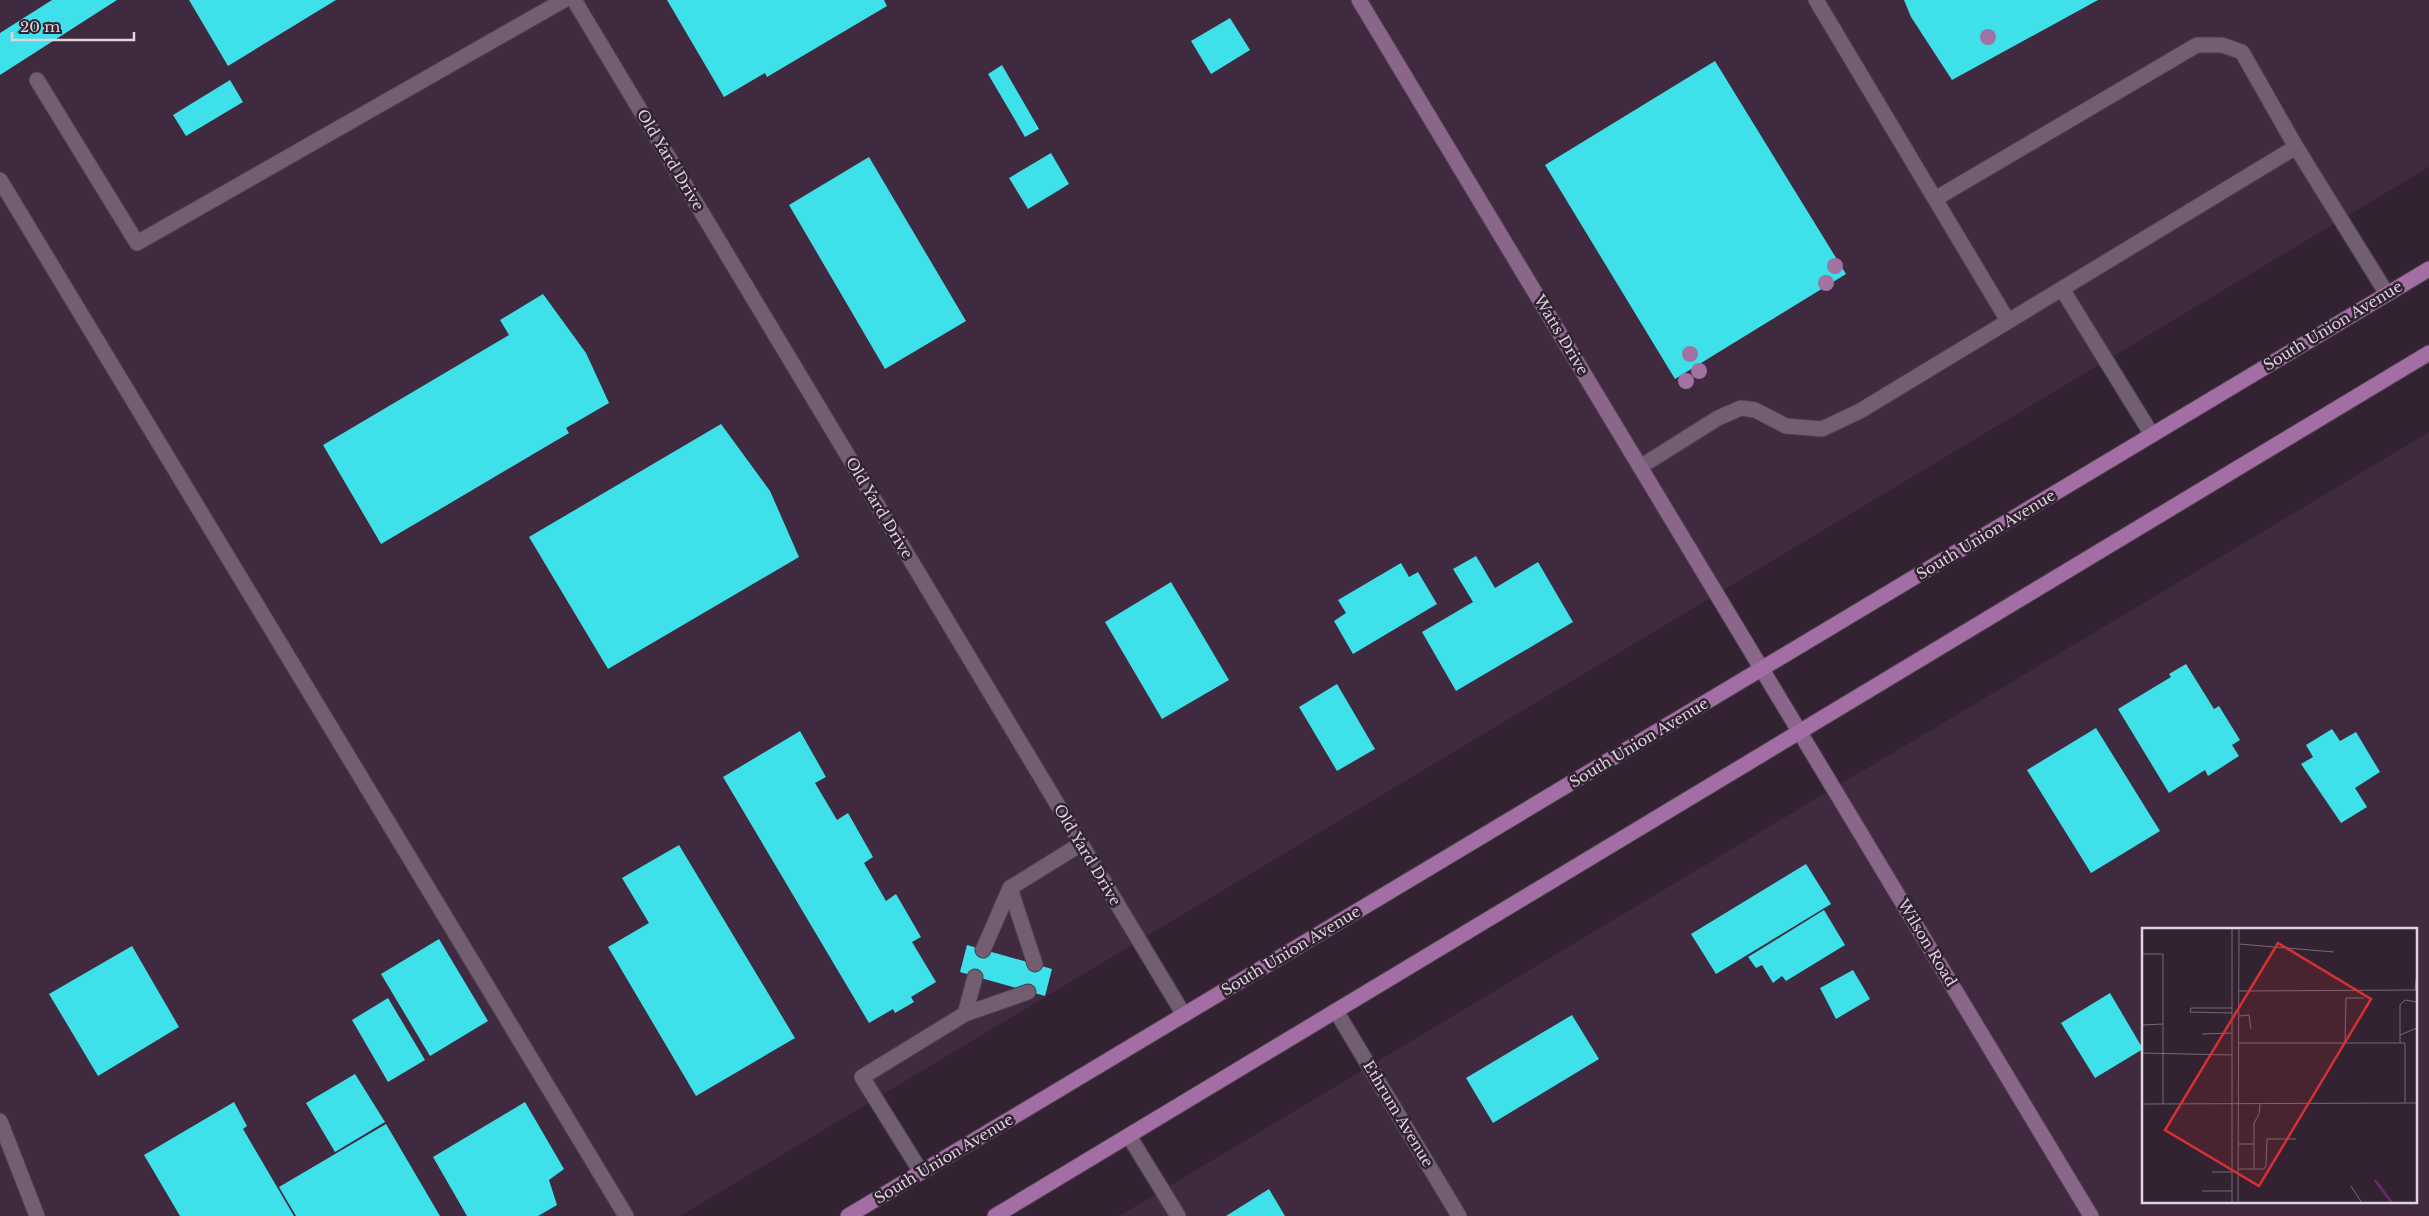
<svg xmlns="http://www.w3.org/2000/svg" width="2429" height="1216" font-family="'Libre Baskerville',serif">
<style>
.built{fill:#3f2a3f;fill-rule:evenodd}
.building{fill:#3ee1e9}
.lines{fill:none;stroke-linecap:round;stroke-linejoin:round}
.lane-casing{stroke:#4d3f4d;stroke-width:17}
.street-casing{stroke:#4d3f4d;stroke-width:17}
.secondary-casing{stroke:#4d3f4d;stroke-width:17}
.primary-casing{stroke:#4d3f4d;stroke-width:17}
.lane{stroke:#715f71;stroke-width:15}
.street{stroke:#715f71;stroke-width:15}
.secondary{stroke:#89668a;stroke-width:15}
.primary{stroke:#a26ea3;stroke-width:15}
.tree{fill:#a272a3}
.labels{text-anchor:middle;stroke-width:5;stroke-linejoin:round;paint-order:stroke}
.street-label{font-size:15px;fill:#ded4de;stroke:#322232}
.inset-river{fill:none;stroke:#6a2a6d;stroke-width:2.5}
.inset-road{fill:none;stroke:#776977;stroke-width:1}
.view{fill:#d63131;fill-opacity:0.15;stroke:#d63131;stroke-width:2.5}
.inset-edge{fill:none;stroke:#ded4de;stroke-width:2.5}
</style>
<rect width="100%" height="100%" fill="#322232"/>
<!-- built -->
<path class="built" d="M 0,0 L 2429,0 L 2429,167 L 680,1216 L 0,1216 Z
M 2429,432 L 2429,1216 L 1119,1216 ZM 2143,930 L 2415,930 L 2415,1202 L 2143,1202 Z"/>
<!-- building -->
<path class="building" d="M 52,0 L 117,0 L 0,75 L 0,33 Z
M 189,0 L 336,0 L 228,66 Z
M 667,0 L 884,0 L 887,6 L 767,77 L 765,73 L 724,97 Z
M 1904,0 L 2098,0 L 1952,80 L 1911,17 Z
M 1230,18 L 1250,50 L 1211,74 L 1191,41 Z
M 1715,61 L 1846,274 L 1675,379 L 1545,165 Z
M 1002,65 L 1039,129 L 1025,137 L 988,74 Z
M 230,80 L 243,102 L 186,136 L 173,115 Z
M 1051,153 L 1069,184 L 1028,209 L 1009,178 Z
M 869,157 L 966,321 L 885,369 L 789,205 Z
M 543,294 L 586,353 L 609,403 L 566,428 L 569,433 L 381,544 L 323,445 L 509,335 L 500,320 Z
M 721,424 L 770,491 L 799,557 L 608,669 L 529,537 Z
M 1476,556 L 1495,588 L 1538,562 L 1573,622 L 1456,691 L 1422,632 L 1473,602 L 1453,569 Z
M 1401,563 L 1409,577 L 1418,572 L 1437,604 L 1353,654 L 1334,621 L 1346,613 L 1338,600 Z
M 1171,582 L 1229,680 L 1162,719 L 1105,622 Z
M 2186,664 L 2214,709 L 2219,706 L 2240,740 L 2232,745 L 2239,756 L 2208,776 L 2205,770 L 2169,793 L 2118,709 L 2171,677 L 2169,674 Z
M 1337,684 L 1375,749 L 1337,771 L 1299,707 Z
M 2096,728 L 2160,831 L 2091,873 L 2027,770 Z
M 2332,729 L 2340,741 L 2356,732 L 2380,772 L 2355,788 L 2367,807 L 2341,823 L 2301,764 L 2313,757 L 2306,745 Z
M 800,731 L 826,777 L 815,783 L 837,820 L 848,813 L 873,857 L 864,863 L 886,901 L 896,894 L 921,937 L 912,942 L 936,982 L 911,997 L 914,1002 L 895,1013 L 893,1009 L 869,1023 L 723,777 Z
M 679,845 L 795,1038 L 696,1096 L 608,947 L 649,923 L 622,878 Z
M 1806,864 L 1831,904 L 1716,974 L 1691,934 Z
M 1824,910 L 1845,945 L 1786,981 L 1782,976 L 1773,983 L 1762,965 L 1756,968 L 1748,957 Z
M 439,939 L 488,1021 L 430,1056 L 381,974 Z
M 967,945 L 1052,969 L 1045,996 L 960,972 Z
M 132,946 L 179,1027 L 98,1076 L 49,994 Z
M 1853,970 L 1870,999 L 1836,1019 L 1820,988 Z
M 2110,993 L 2143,1049 L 2095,1078 L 2061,1023 Z
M 388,998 L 425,1060 L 388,1082 L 352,1020 Z
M 1572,1015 L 1599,1059 L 1493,1123 L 1466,1078 Z
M 355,1074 L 385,1122 L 335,1152 L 306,1103 Z
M 234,1102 L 247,1126 L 243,1129 L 294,1216 L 180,1216 L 144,1155 Z
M 525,1102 L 564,1169 L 549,1180 L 557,1205 L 538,1216 L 467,1216 L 433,1157 Z
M 386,1124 L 440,1216 L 296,1216 L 279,1187 Z
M 1269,1189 L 1285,1216 L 1226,1216 Z"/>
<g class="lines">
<defs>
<path id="lane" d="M 1816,0 L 1935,199 L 2197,45 L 2222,45 L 2242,52 L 2296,147
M 37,80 L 137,243 L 564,0
M 0,180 L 626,1216
M 1935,199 L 2008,321
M 2062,289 L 2152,435
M 1640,467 L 1718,418 L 1741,408 L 1755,410 L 1786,426 L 1822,429 L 1860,411 L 2296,147 L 2387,294
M 1010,888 L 1035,964
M 983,950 L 1010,888 L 1081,844
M 965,1014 L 1028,992
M 0,1121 L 37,1216
M 1129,1136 L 1178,1216
M 921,1172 L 862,1077 L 965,1014 L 975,977"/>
<path id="street" d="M 574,0 L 1184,1015
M 1336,1011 L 1459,1216"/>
<path id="secondary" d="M 1359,0 L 2091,1216"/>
<path id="primary" d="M 848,1216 L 2429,269
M 995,1216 L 2429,353"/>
</defs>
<!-- lane casing -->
<use href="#lane" class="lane-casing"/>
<!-- street casing -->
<use href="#street" class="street-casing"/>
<!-- secondary casing -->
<use href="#secondary" class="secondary-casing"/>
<!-- primary casing -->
<use href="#primary" class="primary-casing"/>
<!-- lane -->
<use href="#lane" class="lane"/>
<!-- street -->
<use href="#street" class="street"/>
<!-- secondary -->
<use href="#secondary" class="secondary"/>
<!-- primary -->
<use href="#primary" class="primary"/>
</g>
<!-- trees -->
<g class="tree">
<circle cx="1988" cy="37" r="8"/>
<circle cx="1835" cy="266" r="8"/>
<circle cx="1826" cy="283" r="8"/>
<circle cx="1690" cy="354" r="8"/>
<circle cx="1699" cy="371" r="8"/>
<circle cx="1686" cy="381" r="8"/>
</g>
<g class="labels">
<!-- street labels -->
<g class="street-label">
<text transform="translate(670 160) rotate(59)" y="5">Old Yard Drive</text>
<text transform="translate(2333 326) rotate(-31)" y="5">South Union Avenue</text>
<text transform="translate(1561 335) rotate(59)" y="5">Watts Drive</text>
<text transform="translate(879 508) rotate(59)" y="5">Old Yard Drive</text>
<text transform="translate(1986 535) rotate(-31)" y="5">South Union Avenue</text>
<text transform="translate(1639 743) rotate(-31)" y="5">South Union Avenue</text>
<text transform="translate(1087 855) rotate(59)" y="5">Old Yard Drive</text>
<text transform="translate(1927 943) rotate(59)" y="5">Wilson Road</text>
<text transform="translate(1291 951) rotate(-31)" y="5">South Union Avenue</text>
<text transform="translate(1398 1114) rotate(59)" y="5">Ethrum Avenue</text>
<text transform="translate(944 1159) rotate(-31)" y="5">South Union Avenue</text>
</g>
</g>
<!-- overview -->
<g transform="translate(2142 928)">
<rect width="275" height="275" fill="#322232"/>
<path class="inset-river" d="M 233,252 L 250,275"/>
<path class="inset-road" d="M 97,16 L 192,24M 0,26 L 21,26 L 21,176M 273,62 L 275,44M 97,63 L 275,62M 90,80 L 49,80 L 48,84 L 90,85M 97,88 L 107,87 L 109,101M 0,97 L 21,96M 60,106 L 90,105M 258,107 L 275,100M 97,115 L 263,115 L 263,175M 203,115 L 204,70 L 222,70M 258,115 L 258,77 L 263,72 L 275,74M 0,125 L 90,127M 0,176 L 275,175M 96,216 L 112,216M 96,241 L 112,241 L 112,195 L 117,186 L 118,176M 112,241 L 122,241 L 124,238 L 125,211 L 154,211M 70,244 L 90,244M 209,258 L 220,275M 60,263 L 90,263M 90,275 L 90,0M 96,275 L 97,0"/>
<path class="view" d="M 136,15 L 229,71 L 117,258 L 23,202 Z"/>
<rect width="275" height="275" class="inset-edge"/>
</g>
<!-- scale -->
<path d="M12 32v8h122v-8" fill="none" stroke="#ded4de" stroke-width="2.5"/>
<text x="20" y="32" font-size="15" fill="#ded4de" stroke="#322232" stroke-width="4" paint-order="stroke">20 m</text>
</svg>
